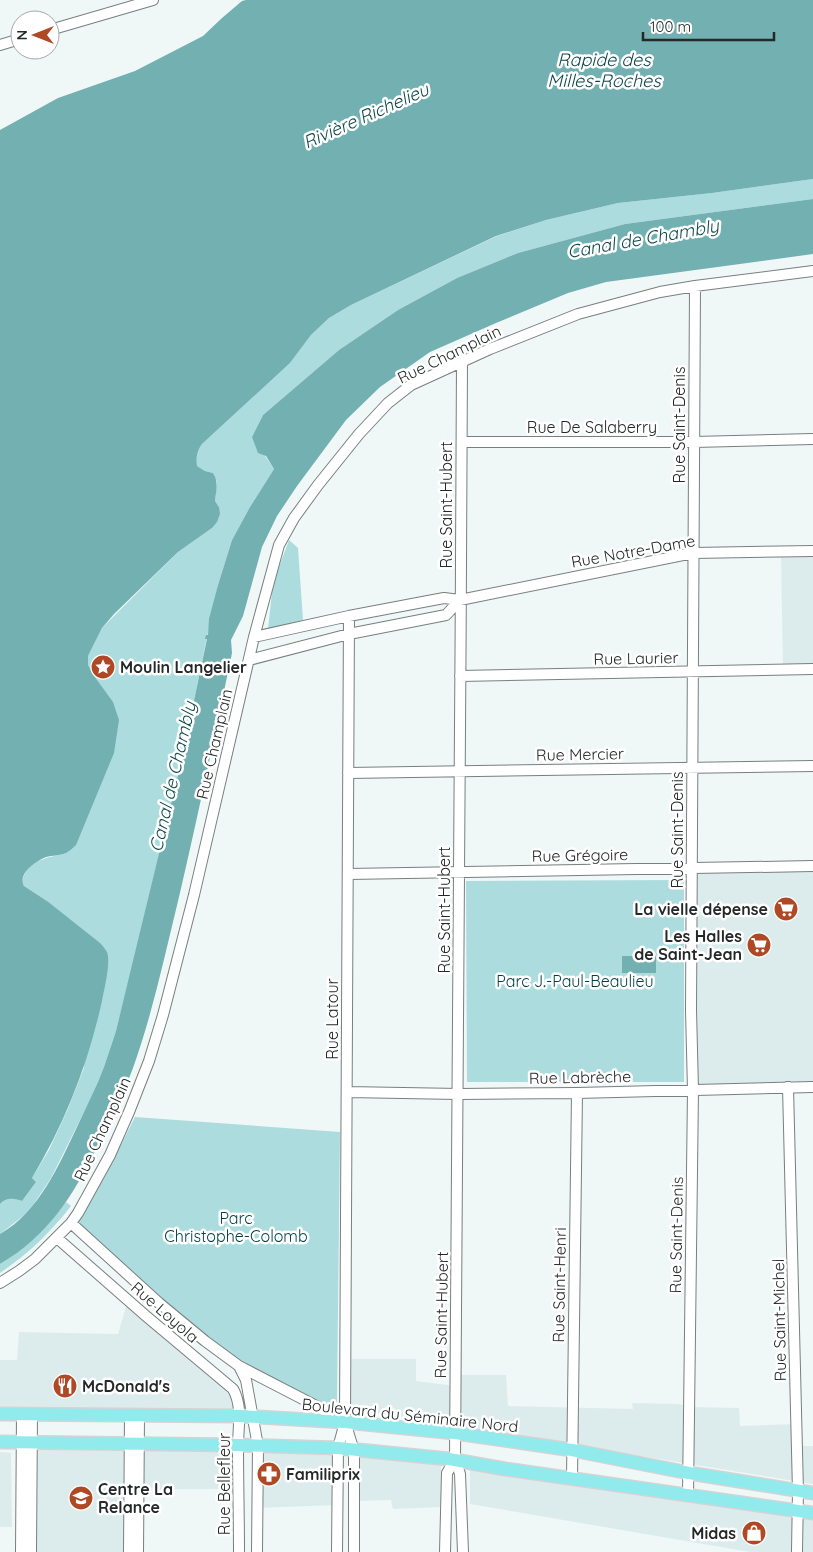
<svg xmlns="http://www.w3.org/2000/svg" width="813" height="1552" font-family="Quicksand,sans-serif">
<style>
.built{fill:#dceced}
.green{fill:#acdcdd}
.water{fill:#72b0b1}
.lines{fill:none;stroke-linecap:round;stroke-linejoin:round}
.minor-casing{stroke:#797f7f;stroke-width:12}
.major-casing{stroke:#d3d4d4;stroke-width:15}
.minor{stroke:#fff;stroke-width:10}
.major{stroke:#91eaec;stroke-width:12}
.labels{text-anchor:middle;stroke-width:5;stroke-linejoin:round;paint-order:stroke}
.street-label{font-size:16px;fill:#252828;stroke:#fff}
.poi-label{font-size:16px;font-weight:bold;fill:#252828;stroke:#fff;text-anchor:start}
.park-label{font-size:16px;fill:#013f40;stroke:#fff}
.water-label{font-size:18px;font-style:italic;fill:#10494a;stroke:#fff}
</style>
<rect width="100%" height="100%" fill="#f0f7f7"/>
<!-- built -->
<path class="built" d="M 813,551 L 813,669 L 783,669 L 781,557 L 783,552 Z
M 813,866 L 813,1087 L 693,1090 L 692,868 Z
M 128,1300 L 233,1389 L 240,1416 L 0,1414 L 0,1360 L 17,1360 L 19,1332 L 118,1334 Z
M 349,1359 L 416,1359 L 416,1381 L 455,1386 L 455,1375 L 506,1375 L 508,1406 L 633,1409 L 632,1403 L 678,1404 L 691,1407 L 739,1408 L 740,1426 L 797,1424 L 797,1446 L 813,1446 L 813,1484 L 350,1409 Z
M 31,1442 L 129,1445 L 130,1552 L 32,1552 Z
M 139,1445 L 238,1445 L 239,1489 L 186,1489 L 138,1491 Z
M 258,1446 L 338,1448 L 337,1505 L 257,1508 Z
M 354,1451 L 441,1462 L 441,1507 L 393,1509 L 391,1500 L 354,1501 Z
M 0,1452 L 11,1453 L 12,1527 L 0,1527 Z
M 470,1469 L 813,1513 L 813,1552 L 750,1552 L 470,1504 Z"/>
<!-- green -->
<path class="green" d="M 813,179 L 813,199 L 625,224 L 518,253 L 457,278 L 398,310 L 339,350 L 263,415 L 252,437 L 274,469 L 250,507 L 232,540 L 218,585 L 179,771 L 131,972 L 116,1031 L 104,1067 L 91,1098 L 51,1178 L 33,1205 L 23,1216 L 0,1234 L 0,1204 C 6,1197 14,1198 22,1201 L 36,1182 L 32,1178 L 49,1150 L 67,1111 L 84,1068 L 47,901 L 24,886 L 22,882 C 26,861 47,857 65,854 L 97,680 L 88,665 L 88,656 L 102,628 L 178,552 L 212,528 L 219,507 L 215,501 L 217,482 L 213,473 L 205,471 L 197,466 C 196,457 197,451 202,444 L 290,363 L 311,335 L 329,318 L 351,305 L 497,236 L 546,220 L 618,203 L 712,193 Z
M 289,540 L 298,548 L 303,620 L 268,629 L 273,583 Z
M 684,880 L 684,1082 L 467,1082 L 466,881 Z
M 135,1117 L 340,1132 L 337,1401 L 333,1408 L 324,1410 L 244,1365 L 205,1337 L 76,1224 L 104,1178 Z
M 66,1202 L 71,1206 C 50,1233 28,1254 0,1273 L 0,1264 C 29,1246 46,1229 66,1202 Z"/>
<!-- water -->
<path class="water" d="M 246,0 L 813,0 L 813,179 L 712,193 L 618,203 L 546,220 L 496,236 L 351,305 L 329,318 L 311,335 L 290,363 L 202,444 C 197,451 196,457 197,466 L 205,471 L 213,473 C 219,482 216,491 215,501 L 219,507 L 220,514 L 217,522 L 212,528 L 178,552 L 114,614 L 102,628 L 88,656 L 88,665 L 97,680 L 113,702 L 119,720 L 114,753 L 76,845 C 73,848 69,851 66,853 C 60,856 52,855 46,857 C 36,861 17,874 24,886 L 47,901 L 100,943 C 103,946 105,949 107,952 C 111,964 104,989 102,1001 C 88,1064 65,1123 32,1178 L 36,1182 L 22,1201 C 14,1198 6,1197 0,1204 L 0,130 L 58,98 L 135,71 L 203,36 L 222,18 L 242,1 Z
M 813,199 L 813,254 L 606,282 L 568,293 L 496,323 L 430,352 L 380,387 L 346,420 L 297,486 L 277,516 L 262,547 L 243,616 L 231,640 L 232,653 C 215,734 198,816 179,897 C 165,954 153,1012 133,1068 C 123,1095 110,1121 97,1147 C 73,1196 48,1236 0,1264 L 0,1234 C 39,1212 59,1165 77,1127 C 86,1107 96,1088 104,1067 C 108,1055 112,1043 116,1031 L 179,771 L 207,639 L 205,639 L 206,635 L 208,635 L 209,619 L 218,585 L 232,540 L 250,507 L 274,469 L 266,456 L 258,453 L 252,437 L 263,415 L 339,350 L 398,310 L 457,278 L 518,253 L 625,224 Z
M 622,956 L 656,956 L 656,973 L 622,973 Z"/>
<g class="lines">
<defs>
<path id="minor" d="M 50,30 L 153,0
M 0,45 L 20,39
M 462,361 C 460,727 459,1093 455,1459 L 460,1474 L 463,1552
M 462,442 L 694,442 L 813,439
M 254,637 L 349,616 L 428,601 L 444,598 L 460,600 L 693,553 L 813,551
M 249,660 L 349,634 L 446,615 L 460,600
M 460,676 L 813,669
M 348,773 L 813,766
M 348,874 L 813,866
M 788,1087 L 798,1491 L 797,1552
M 347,1092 L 459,1094 L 577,1093 L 813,1087
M 71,1223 L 159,1303 L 205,1341 L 239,1366 L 246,1380 L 258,1446 L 257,1552
M 57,1238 L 146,1316 L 233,1389 C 243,1407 238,1427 238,1446 C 238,1482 239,1517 239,1552
M 0,1283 L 19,1271 L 35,1259 L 71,1223 L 78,1213 L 110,1155 L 129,1112 L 149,1061 L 163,1015 L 194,895 L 254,637 L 279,545 L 294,518 L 318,485 L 359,434 L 388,403 L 411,385 L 490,349 L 578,314 L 660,292 L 695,286 L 813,271
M 239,1366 L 324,1410 L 332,1422
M 345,1422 L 354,1451 L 354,1552
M 572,1478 L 577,1093
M 688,1495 L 693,1090 L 691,1010 L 695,286
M 21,1552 L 22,1414
M 31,1552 L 32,1414
M 129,1552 L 130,1415
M 138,1552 L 139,1415
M 337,1552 L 338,1448 L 345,1422 L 349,616
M 445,1552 L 447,1473 L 455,1459"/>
<path id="major" d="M 0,1414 L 240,1416 L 345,1422 L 455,1433 L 572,1450 L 689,1473 L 813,1493
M 0,1442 L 238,1445 L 338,1448 L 449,1459 L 505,1469 L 813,1513"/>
</defs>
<!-- minor casing -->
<use href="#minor" class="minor-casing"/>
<!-- major casing -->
<use href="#major" class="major-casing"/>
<!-- minor -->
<use href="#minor" class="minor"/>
<!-- major -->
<use href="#major" class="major"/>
</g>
<!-- icons -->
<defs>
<symbol id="sight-disc" viewBox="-11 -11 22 22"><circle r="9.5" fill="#af4824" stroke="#fff"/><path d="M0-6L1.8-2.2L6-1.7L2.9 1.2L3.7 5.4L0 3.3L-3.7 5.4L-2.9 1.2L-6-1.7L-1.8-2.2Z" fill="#fff"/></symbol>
<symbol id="supermarket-disc" viewBox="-11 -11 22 22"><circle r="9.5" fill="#af4824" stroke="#fff"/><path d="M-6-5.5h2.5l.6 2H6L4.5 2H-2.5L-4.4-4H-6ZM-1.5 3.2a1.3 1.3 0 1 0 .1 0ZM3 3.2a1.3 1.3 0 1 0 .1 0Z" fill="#fff"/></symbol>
<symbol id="restaurant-disc" viewBox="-11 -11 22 22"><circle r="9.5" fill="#af4824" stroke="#fff"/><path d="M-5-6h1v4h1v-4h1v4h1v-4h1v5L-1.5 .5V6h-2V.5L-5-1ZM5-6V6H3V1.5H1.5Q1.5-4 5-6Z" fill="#fff"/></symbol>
<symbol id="pharmacy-disc" viewBox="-11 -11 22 22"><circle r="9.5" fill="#af4824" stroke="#fff"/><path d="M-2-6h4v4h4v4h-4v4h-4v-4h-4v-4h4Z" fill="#fff"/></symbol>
<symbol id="school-disc" viewBox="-11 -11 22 22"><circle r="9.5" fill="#af4824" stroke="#fff"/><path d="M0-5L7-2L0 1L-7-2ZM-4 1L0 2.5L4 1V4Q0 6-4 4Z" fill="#fff"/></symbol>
<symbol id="shop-disc" viewBox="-11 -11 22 22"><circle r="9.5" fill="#af4824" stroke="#fff"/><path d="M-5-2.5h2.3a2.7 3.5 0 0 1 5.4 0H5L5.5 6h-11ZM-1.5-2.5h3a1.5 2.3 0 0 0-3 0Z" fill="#fff"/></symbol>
</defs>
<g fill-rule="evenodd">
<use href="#sight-disc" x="89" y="653" width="28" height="28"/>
<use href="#supermarket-disc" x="772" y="895" width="28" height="28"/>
<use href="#supermarket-disc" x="745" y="931" width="28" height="28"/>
<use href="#restaurant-disc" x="51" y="1372" width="28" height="28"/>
<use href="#pharmacy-disc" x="255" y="1460" width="28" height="28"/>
<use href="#school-disc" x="67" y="1484" width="28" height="28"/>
<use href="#shop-disc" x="740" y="1519" width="28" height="28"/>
</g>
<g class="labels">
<!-- street labels -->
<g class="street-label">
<text transform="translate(449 354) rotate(-26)" y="6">Rue Champlain</text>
<text transform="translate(679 425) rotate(-90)" y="6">Rue Saint-Denis</text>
<text x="592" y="433">Rue De Salaberry</text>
<text transform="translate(446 505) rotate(-90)" y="6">Rue Saint-Hubert</text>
<text transform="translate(633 551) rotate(-10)" y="6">Rue Notre-Dame</text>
<text transform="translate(636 658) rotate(-1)" y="6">Rue Laurier</text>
<text transform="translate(214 744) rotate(-77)" y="6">Rue Champlain</text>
<text transform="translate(580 754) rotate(-1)" y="6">Rue Mercier</text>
<text transform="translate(677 830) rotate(-90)" y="6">Rue Saint-Denis</text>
<text transform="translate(580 855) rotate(-1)" y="6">Rue Grégoire</text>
<text transform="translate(444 910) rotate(-90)" y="6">Rue Saint-Hubert</text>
<text transform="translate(332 1019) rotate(-90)" y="6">Rue Latour</text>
<text transform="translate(580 1077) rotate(-1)" y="6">Rue Labrèche</text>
<text transform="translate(102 1129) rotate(-65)" y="6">Rue Champlain</text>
<text transform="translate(676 1235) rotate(-89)" y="6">Rue Saint-Denis</text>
<text transform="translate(559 1285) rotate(-89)" y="6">Rue Saint-Henri</text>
<text transform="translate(165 1312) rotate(41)" y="6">Rue Loyola</text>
<text transform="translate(441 1315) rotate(-89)" y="6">Rue Saint-Hubert</text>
<text transform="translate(779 1320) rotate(-91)" y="6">Rue Saint-Michel</text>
<text transform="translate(410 1415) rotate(6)" y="6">Boulevard du Séminaire Nord</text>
<text transform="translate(224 1484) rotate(-90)" y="6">Rue Bellefleur</text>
</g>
<!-- poi labels -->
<g class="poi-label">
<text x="120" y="673">Moulin Langelier</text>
<text x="768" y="915" text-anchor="end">La vielle dépense</text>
<text x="742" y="942" text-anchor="end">Les Halles<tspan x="742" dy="18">de Saint-Jean</tspan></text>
<text x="82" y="1392">McDonald's</text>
<text x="286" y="1480">Familiprix</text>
<text x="98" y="1495">Centre La<tspan x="98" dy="18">Relance</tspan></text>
<text x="736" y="1539" text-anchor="end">Midas</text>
</g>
<!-- park labels -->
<g class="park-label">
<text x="575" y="987">Parc J.-Paul-Beaulieu</text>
<text x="236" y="1224">Parc<tspan x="236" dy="18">Christophe-Colomb</tspan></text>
</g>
<!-- water labels -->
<g class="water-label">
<text x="604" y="66">Rapide des<tspan x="604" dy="21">Milles-Roches</tspan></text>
<text transform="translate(366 116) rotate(-24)" y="6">Rivière Richelieu</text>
<text transform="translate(643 239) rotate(-10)" y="6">Canal de Chambly</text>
<text transform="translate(173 777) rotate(-77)" y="6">Canal de Chambly</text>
</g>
</g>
<!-- north arrow -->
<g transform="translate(35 35) rotate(270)"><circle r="24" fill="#ffffff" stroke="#a8a9a9"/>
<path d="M0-4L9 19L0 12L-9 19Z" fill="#af4824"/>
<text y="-8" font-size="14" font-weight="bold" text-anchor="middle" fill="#252828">N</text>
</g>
<!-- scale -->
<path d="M643 32v8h131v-8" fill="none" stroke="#252828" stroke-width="2.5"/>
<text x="650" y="32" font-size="15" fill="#252828" stroke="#ffffff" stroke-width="4" paint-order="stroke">100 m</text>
</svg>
